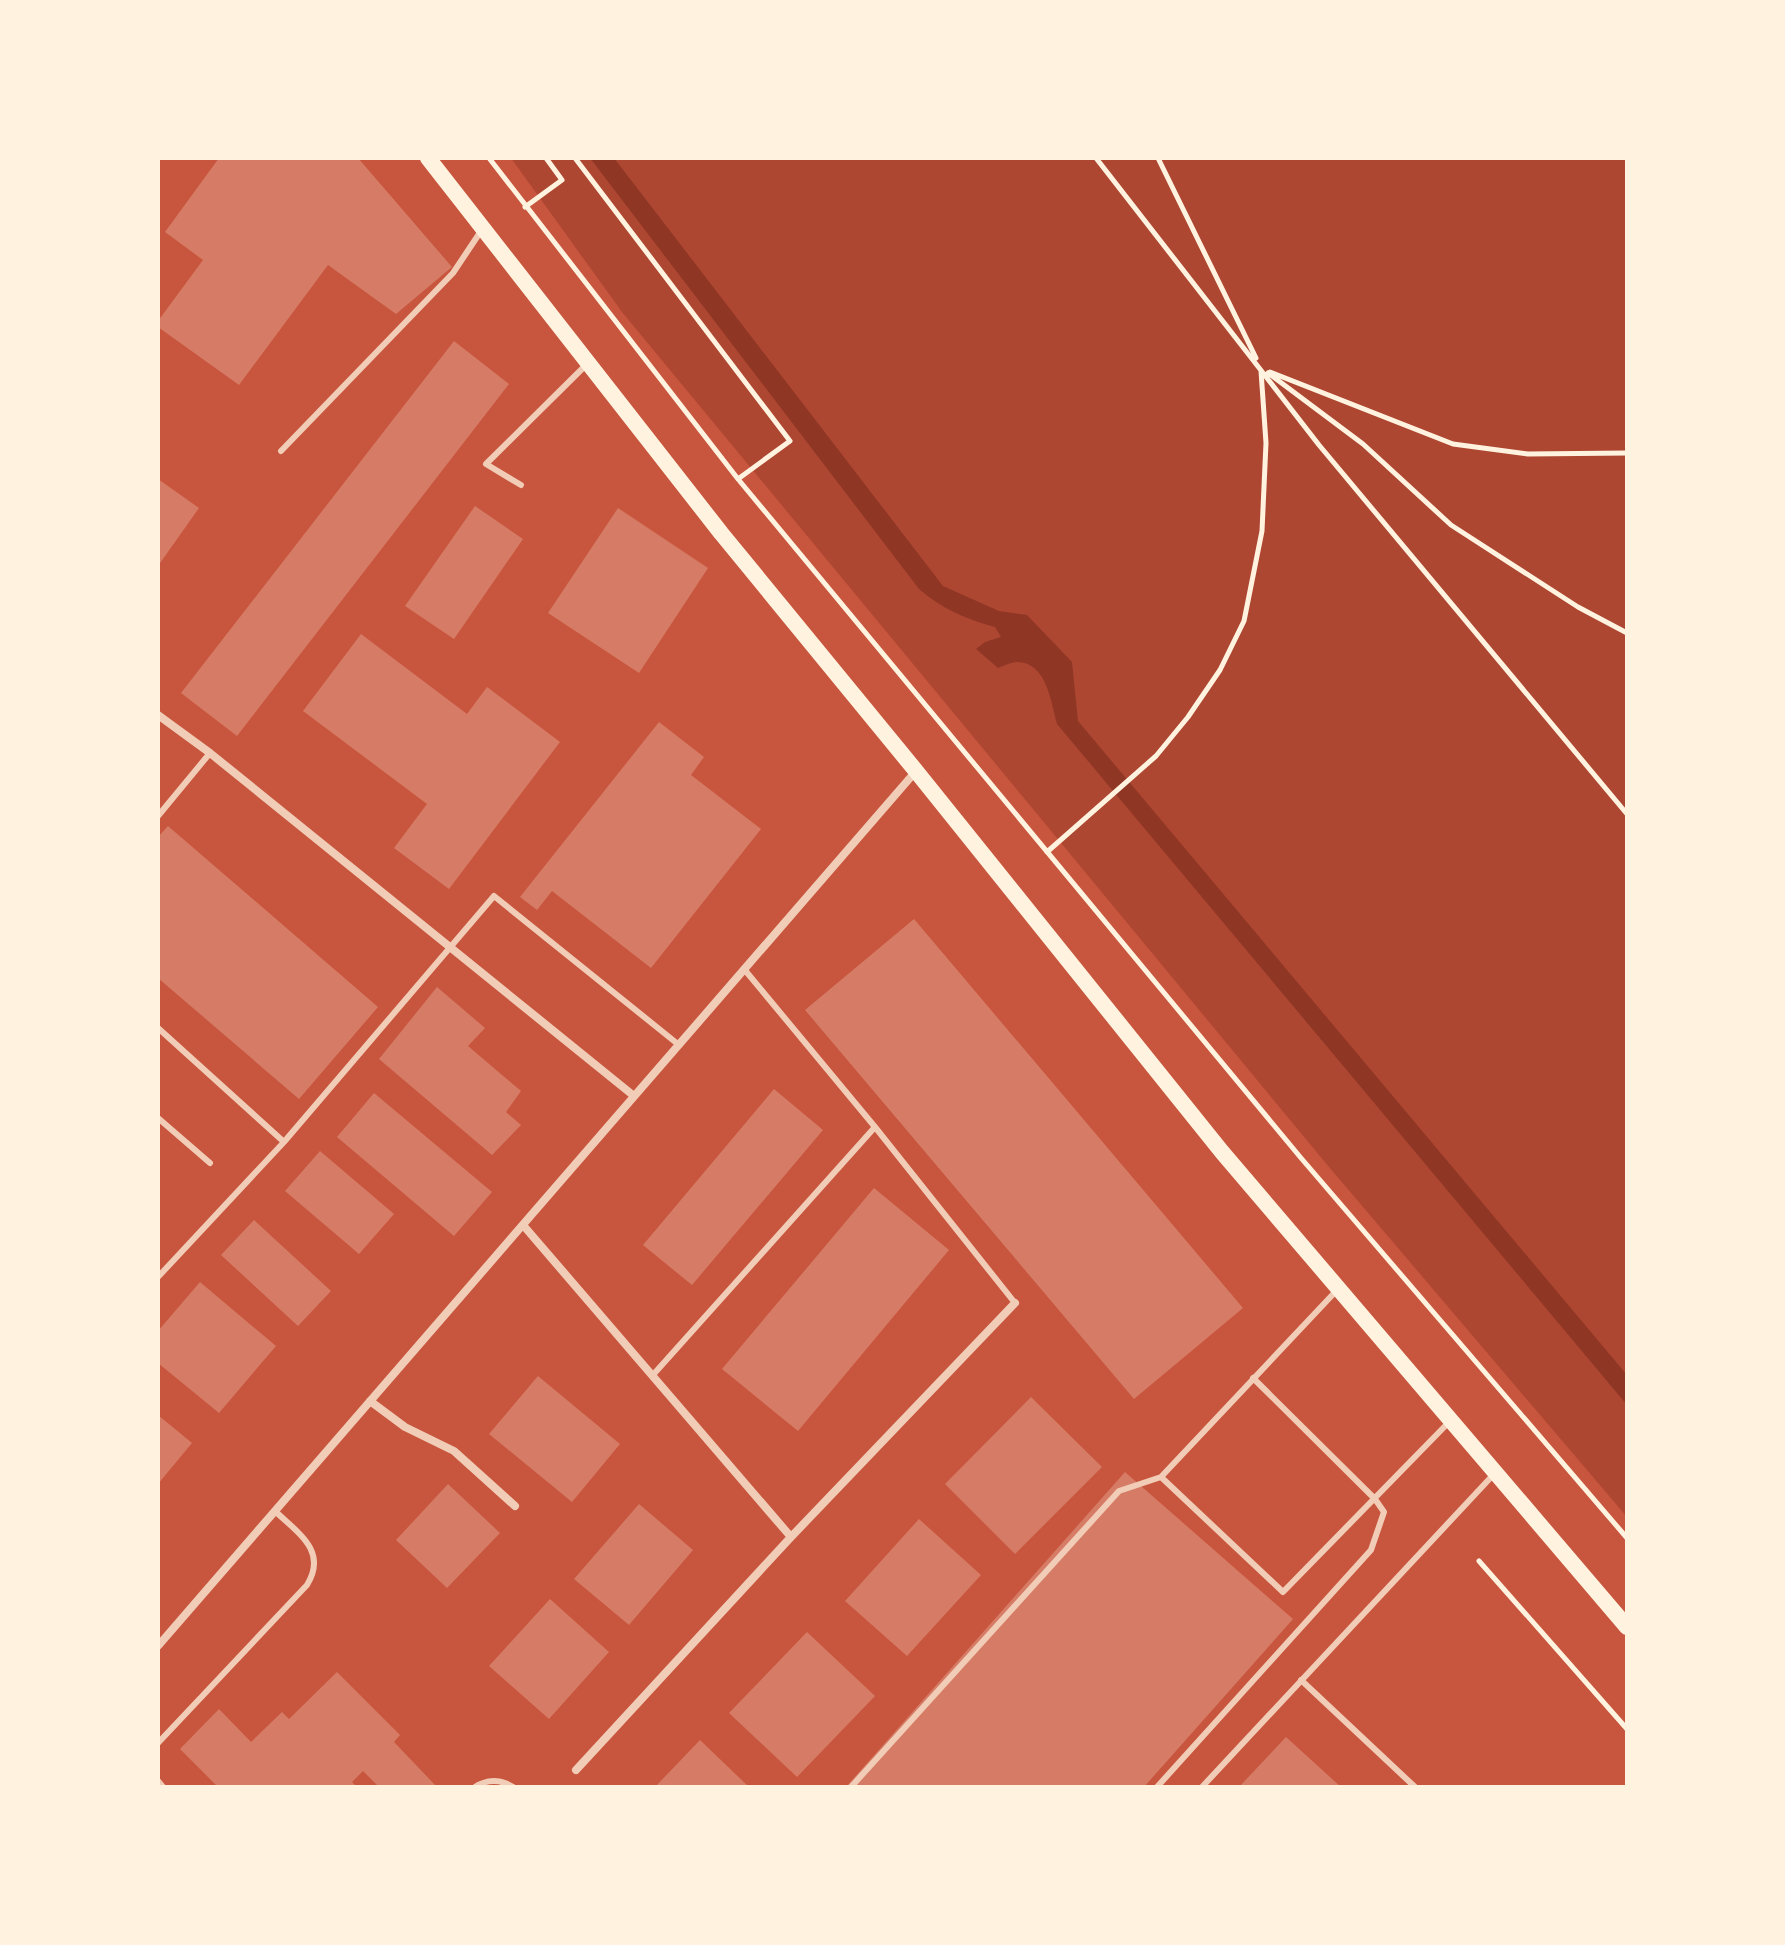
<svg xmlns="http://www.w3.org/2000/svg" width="1785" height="1945" font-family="'Roboto Condensed',sans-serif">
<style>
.green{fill:#ae4732}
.water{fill:#8f3625}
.building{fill:#d67c66}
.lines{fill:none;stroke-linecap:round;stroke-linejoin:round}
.path{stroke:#fff3e0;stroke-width:5}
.service{stroke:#f1ccb7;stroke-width:6}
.minor{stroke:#f1ccb7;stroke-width:8}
.secondary{stroke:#fff3e0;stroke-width:16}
</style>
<rect width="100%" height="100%" fill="#c8553d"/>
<!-- green -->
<path class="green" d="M 511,158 L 1627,158 L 1627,1517 L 1329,1167 L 622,312 Z"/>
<!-- water -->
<path class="water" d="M 590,158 L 614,158 L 943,586 L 999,611 L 1027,615 L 1072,662 L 1078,721 L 1627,1375 L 1627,1405 L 1057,724 C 1051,703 1047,662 1017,662 C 1012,662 1003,666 998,668 L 976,649 L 985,642 L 1001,637 L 995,627 C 966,619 942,609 919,589 Z"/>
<!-- building -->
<path class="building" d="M 219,158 L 358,158 L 452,267 L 396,314 L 328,265 L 239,385 L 158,327 L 158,321 L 203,260 L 165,232 Z
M 454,341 L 509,384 L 237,736 L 181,693 Z
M 158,479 L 199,508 L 158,566 Z
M 475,506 L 523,539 L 454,639 L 405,606 Z
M 618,508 L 708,568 L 639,673 L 548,613 Z
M 361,634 L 467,714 L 487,687 L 560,742 L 449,889 L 394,848 L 427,804 L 303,711 Z
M 659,722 L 704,757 L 691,775 L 761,829 L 651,968 L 552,891 L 537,910 L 520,897 Z
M 168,826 L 378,1007 L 299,1099 L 158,978 L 158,837 Z
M 914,919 L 1243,1308 L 1134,1399 L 805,1010 Z
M 437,987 L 485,1028 L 468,1046 L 521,1091 L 506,1112 L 521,1125 L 492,1155 L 379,1059 Z
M 774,1089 L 823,1130 L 692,1285 L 643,1245 Z
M 374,1093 L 492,1192 L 454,1236 L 337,1137 Z
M 320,1151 L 394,1214 L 359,1254 L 285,1191 Z
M 874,1188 L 949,1250 L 798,1431 L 722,1369 Z
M 254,1220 L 331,1291 L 298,1326 L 221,1255 Z
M 200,1282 L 276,1346 L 219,1413 L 158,1363 L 158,1331 Z
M 538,1376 L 620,1444 L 572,1502 L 489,1434 Z
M 1031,1397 L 1102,1467 L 1015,1554 L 945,1484 Z
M 158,1415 L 192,1443 L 158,1484 Z
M 1125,1472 L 1293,1619 L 1144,1787 L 846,1787 Z
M 448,1484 L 500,1533 L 447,1588 L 396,1540 Z
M 639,1504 L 693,1550 L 629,1625 L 574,1579 Z
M 919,1519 L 981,1575 L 907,1656 L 845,1601 Z
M 550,1599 L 609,1652 L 549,1719 L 489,1666 Z
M 807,1632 L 875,1696 L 797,1777 L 729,1713 Z
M 337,1672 L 400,1735 L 394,1742 L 437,1787 L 379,1787 L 363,1771 L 352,1782 L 357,1787 L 218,1787 L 180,1749 L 219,1709 L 251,1742 L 282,1712 L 289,1719 Z
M 1286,1737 L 1341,1787 L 1239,1787 Z
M 700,1740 L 749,1787 L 655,1787 Z"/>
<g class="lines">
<!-- path -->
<path class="path" d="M 489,158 L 738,479 L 1301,1158 L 1627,1538
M 575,158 L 790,441 L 738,479
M 1096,158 L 1319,445 L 1627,814
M 1158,158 L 1256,358
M 525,207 L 562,180 L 546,158
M 1270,372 L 1453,444 L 1528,454 L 1627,453
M 1268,373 L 1363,444 L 1451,525 L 1578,607 L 1627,633
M 1047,852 L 1156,756 L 1188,717 L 1220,670 L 1244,621 L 1262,531 L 1266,443 L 1261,371
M 1479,1561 L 1627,1729"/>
<!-- service -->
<path class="service" d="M 281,451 L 453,273 L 481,231
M 521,485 L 486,464 L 588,363
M 158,816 L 210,753
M 744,969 L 875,1127 L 1015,1303
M 158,1028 L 284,1142
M 158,1118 L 210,1163
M 158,1277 L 284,1142 L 494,896 L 679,1045
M 652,1376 L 875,1127
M 1161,1477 L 1283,1592 L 1451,1420
M 1301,1680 L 1415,1787
M 158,1743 L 307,1585 C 328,1551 298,1533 275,1511
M 158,1781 L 163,1787
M 475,1787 C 487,1779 501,1779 513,1787
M 851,1787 L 1119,1491 L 1161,1477 L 1337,1290
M 1157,1787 L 1371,1550 L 1384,1512 L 1375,1499 L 1253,1378
M 1202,1787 L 1494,1474"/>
<!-- minor -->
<path class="minor" d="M 158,715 L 210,753 L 634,1096
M 523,1225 L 791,1537
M 370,1401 L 405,1427 L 454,1451 L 515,1506
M 158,1646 L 916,771
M 576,1770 L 791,1537 L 1015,1303"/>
<!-- secondary -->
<path class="secondary" d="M 428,158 L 721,533 L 916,771 L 1222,1152 L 1627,1627"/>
</g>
<!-- border -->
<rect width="1785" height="1945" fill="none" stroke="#fff3e0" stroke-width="320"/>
</svg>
